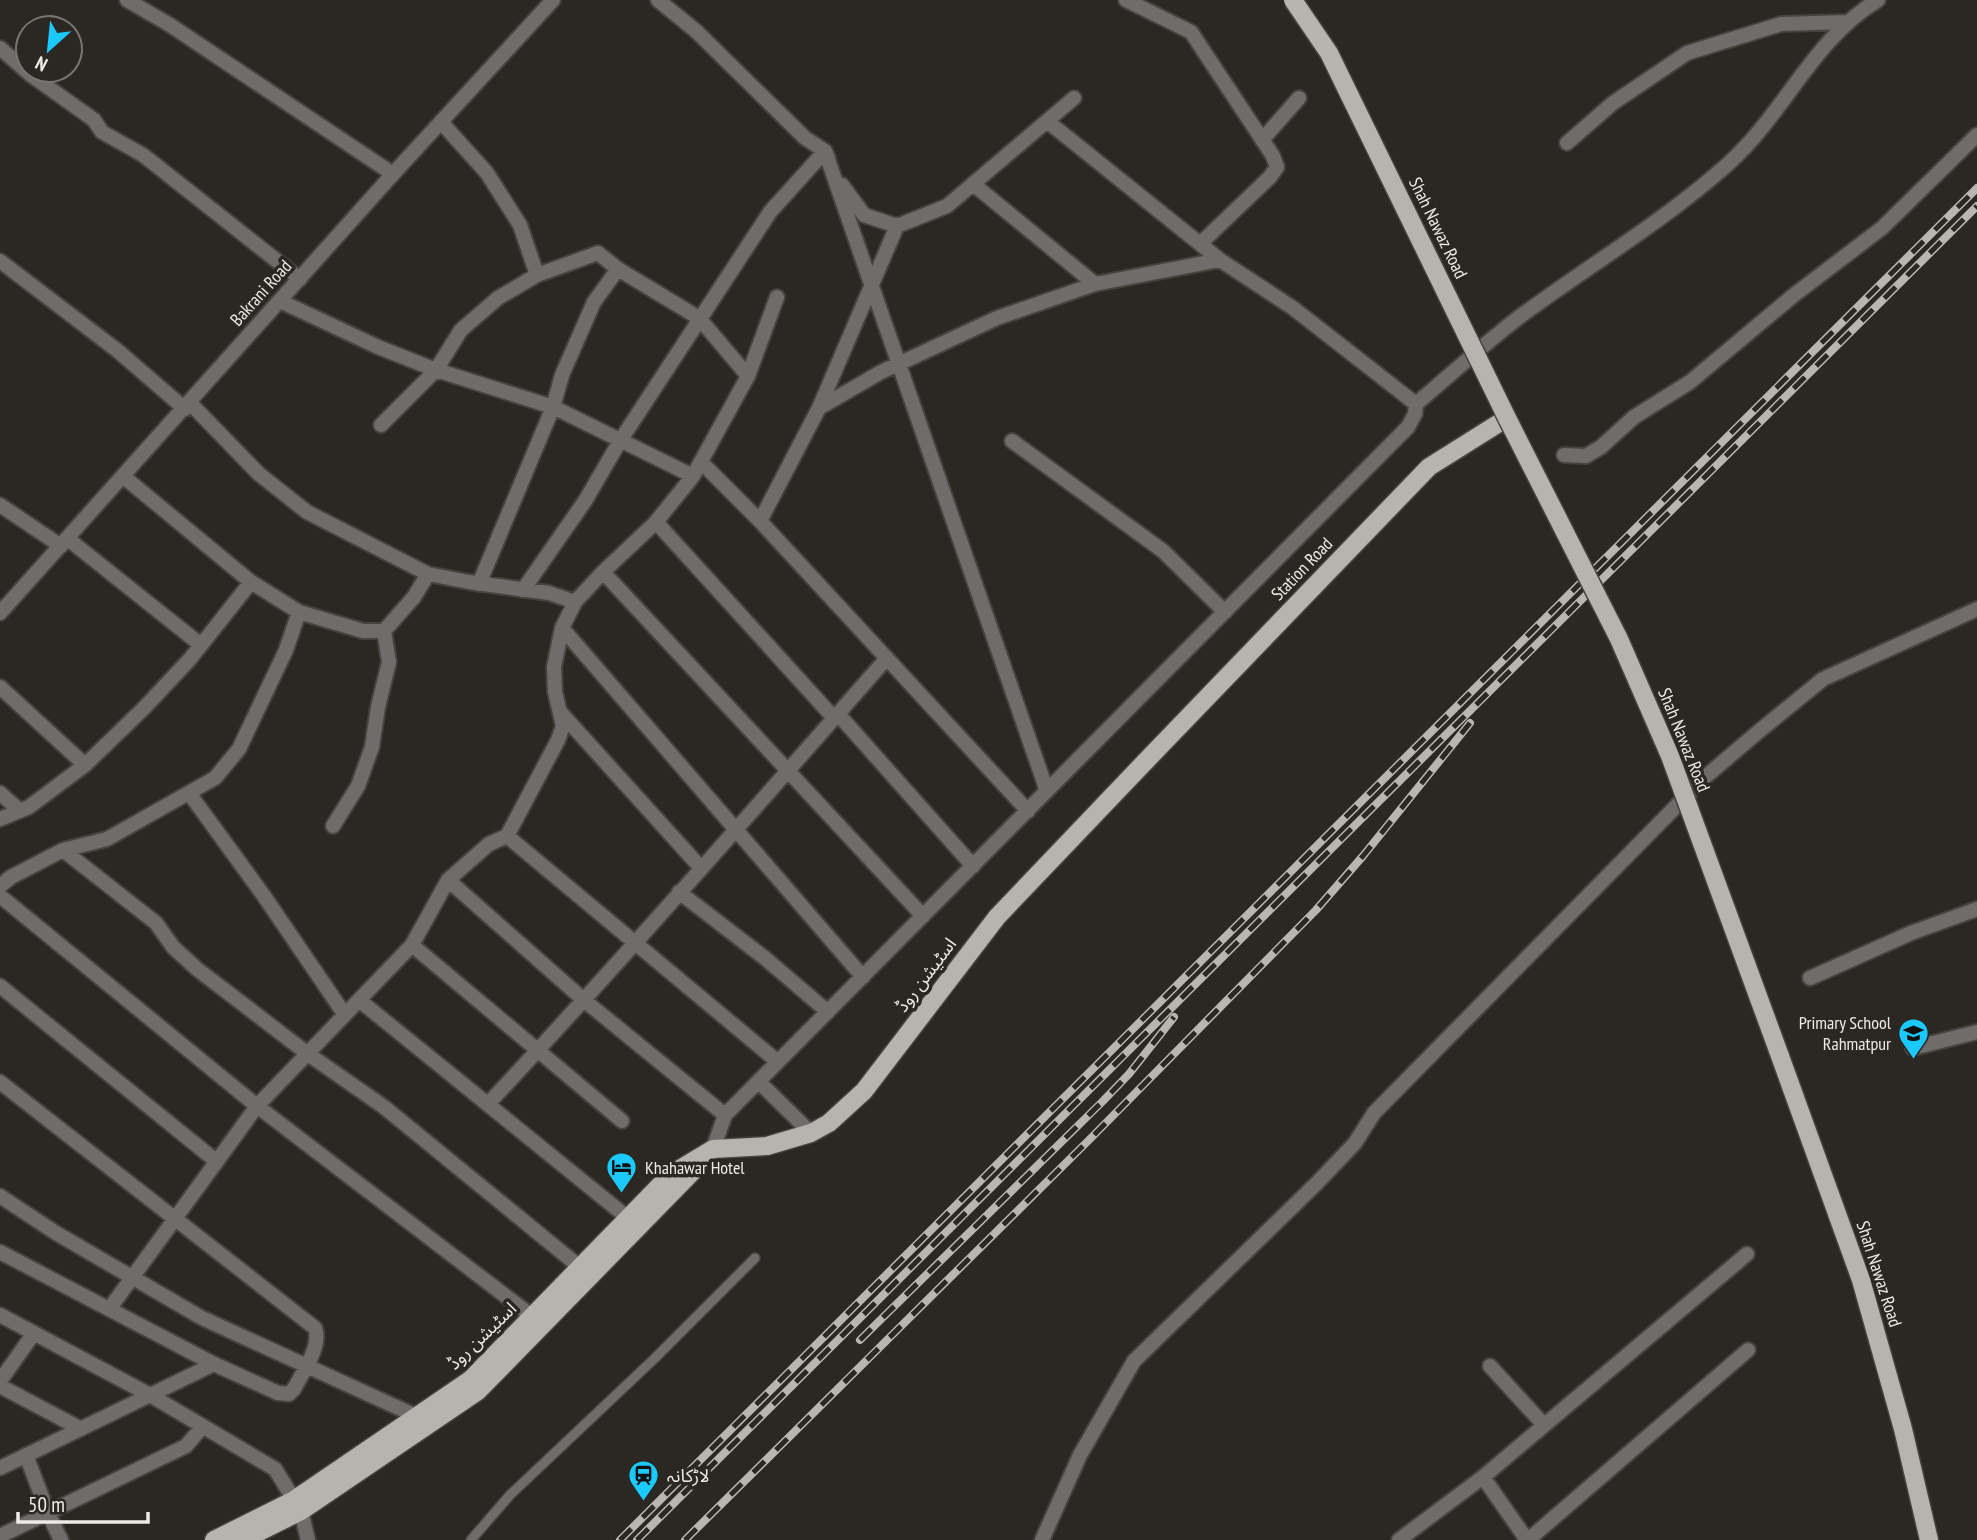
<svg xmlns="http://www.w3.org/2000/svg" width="1977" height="1540" font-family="'PT Sans Narrow','Noto Sans Arabic',sans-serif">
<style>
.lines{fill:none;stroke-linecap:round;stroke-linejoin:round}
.service-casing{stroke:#46423e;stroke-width:12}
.minor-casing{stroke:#46423e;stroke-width:18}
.tertiary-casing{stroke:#46423e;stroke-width:18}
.primary-casing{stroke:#46423e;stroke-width:21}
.service{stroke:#6f6d6b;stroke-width:9}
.minor{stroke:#6f6d6b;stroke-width:14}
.tertiary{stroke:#6f6d6b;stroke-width:14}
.primary{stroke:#b7b3ae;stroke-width:18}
.rail-casing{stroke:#b9b6b2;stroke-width:8}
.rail{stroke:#2b2722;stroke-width:5;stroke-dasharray:16;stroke-linecap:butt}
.primary-bridge-casing{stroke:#46423e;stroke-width:21;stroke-linecap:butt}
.primary-bridge{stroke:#b7b3ae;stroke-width:18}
.labels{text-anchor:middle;stroke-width:7;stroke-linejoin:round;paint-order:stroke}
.street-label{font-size:18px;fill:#edeae7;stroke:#2b2722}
.poi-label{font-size:18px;fill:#edeae7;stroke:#2b2722;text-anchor:start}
</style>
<rect width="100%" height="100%" fill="#2b2722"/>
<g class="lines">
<defs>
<path id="service" d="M 471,1540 L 510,1495 L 654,1359 L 755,1258"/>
<path id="minor" d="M 127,0 L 170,25 L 393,174
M 658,0 L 696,31 L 805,138 L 825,151 L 828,158
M 1126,0 L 1191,32 L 1273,156 L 1277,167 L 1270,177 L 1201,243
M 0,48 L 31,75 L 94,120 L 102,132 L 143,155 L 300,279
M 1047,121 L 1220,260
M 441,122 L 487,173 L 520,225 L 537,275
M 1262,140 L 1299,98
M 1567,143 L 1613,103 L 1687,53 L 1781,24 L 1847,22
M 973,184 L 1095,284
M 842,185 L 864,215 L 897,226 L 947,206 L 1074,98
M 0,261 L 118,351 L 185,409
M 280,301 L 378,347 L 436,370 L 553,407 L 693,476
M 190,403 L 259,474 L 307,512 L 428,574 L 469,582 L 549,593 L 575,602
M 1416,404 C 1450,375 1483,345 1518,318 C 1588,266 1663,222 1728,164 C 1785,113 1812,40 1878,0
M 819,408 L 897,226
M 381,425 L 436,370 L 461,330 L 498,298 L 537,275 L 598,253 L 618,269 L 699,318 L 748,376
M 1012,441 L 1163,551 L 1225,612
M 1564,455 L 1586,456 L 1601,447 L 1634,417 L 1690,382 L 1794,295 L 1882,228 L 1977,135
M 701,462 L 760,521 L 1028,811
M 124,477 L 251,582 L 299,612 L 363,631 L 384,631 L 414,597 L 428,574
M 0,505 L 61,546
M 656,522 L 834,718
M 68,539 L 201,645
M 603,572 L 923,916
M 479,584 L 553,407 L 562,375 L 594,302 L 618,269
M 523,590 L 585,501 L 620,441 L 770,212 L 825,151 L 1047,791
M 562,628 L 863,977
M 0,687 L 85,765
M 561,713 L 701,868
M 838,714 L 973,866
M 0,793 L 20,811
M 189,793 L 264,896 L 345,1015
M 0,819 L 29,807 L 85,765 L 144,708 L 190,659 L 251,582
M 333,826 L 358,786 L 372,747 L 378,707 L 389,662 L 384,631
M 507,836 L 778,1062
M 63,850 L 156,923 L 173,947 L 197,969 L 308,1054 L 384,1107 L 581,1268
M 448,880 L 585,1001 L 725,1115
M 0,886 L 11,877 L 63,850 L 107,839 L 215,778 L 239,749 L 286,650 L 299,612
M 679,892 L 766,959 L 828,1012
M 0,896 L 257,1106 L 533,1317
M 412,945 L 622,1121
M 1810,978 L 1911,933 L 1977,909
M 0,986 L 216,1161
M 359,1000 L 628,1218
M 1913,1048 L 1977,1032
M 0,1082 L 315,1328 C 322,1346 302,1373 294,1389 L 289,1394 L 278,1393 L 214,1364 L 0,1252
M 759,1082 L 811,1133
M 488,1104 C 624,958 755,808 887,658
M 713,1149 L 725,1115 L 1408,427 L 1415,414 L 1416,404 L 1293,308 L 1220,260 L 1095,284 L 997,318 L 881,372 L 819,408 L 760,521
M 0,1196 L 56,1233 L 202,1318 L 416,1416 L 421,1425
M 110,1308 L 257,1106 L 412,945 L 448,880 L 489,844 L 507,836 L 558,740 L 563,726 L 555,692 L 554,667 L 562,628 L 575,602 L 603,572 L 656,522 L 693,476 L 748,376 L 777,297
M 0,1315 L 150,1395 L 275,1469 L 301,1511 L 308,1540
M 1490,1366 L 1544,1425
M 0,1381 L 34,1333
M 0,1386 L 81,1429
M 26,1455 L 48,1513 L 61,1540
M 0,1468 L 214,1364
M 1483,1477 L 1747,1254
M 0,1536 L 186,1446 L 203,1426
M 1042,1540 L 1080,1455 L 1134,1361 L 1317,1183 L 1355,1143 L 1374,1113 L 1704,778 L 1758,732 L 1823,679 L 1977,609
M 1399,1540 L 1483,1477 L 1527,1540
M 1528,1540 L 1748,1350"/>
<path id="tertiary" d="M 0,613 L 393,174 L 553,0"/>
<path id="primary" d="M 1780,1056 L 1861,1280 L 1903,1429 L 1929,1540
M 214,1540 L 294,1500 L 470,1380 L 670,1175 L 713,1149 L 767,1146 L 811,1133 L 829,1123 L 864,1091 L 997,917 L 1141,766 L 1429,467 L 1507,418
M 243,1540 L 301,1511 L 478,1391 L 702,1162"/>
</defs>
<!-- service casing -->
<use href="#service" class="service-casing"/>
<!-- minor casing -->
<use href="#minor" class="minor-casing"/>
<!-- tertiary casing -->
<use href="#tertiary" class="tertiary-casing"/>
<!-- primary casing -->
<use href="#primary" class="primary-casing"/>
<!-- service -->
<use href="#service" class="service"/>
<!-- minor -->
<use href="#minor" class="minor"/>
<!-- tertiary -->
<use href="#tertiary" class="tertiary"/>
<!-- primary -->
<use href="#primary" class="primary"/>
<defs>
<path id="rail" d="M 860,1340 L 1102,1102 L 1129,1074 L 1174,1017
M 620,1540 L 1977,188
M 637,1540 L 1977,206
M 685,1540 L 1090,1139 L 1316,910 L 1363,856 L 1470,723"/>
</defs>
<!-- rail casing -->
<use href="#rail" class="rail-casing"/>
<!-- rail -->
<use href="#rail" class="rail"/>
<defs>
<path id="primary-bridge" d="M 1293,0 L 1329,53 L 1507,418 L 1619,639 L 1670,756 L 1780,1056"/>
</defs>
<!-- primary-bridge casing -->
<use href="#primary-bridge" class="primary-bridge-casing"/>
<!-- primary-bridge -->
<use href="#primary-bridge" class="primary-bridge"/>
</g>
<!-- icons -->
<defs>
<symbol id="school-pin" viewBox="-11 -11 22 30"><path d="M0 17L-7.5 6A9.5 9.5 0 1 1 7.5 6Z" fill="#1cc9fc" stroke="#2b2722"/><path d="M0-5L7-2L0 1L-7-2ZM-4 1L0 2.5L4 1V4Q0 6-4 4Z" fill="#111"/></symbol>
<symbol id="hotel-pin" viewBox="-11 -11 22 30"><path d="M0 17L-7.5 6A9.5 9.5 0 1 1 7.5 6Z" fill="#1cc9fc" stroke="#2b2722"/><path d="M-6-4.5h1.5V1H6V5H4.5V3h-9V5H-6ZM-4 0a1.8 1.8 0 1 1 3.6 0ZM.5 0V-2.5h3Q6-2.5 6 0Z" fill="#111"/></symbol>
<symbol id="station-pin" viewBox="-11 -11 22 30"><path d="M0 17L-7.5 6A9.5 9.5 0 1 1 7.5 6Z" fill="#1cc9fc" stroke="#2b2722"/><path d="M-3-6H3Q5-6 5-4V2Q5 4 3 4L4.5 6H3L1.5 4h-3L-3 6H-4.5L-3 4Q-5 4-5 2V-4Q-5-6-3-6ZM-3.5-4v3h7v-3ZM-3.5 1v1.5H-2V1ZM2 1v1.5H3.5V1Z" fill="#111"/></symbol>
</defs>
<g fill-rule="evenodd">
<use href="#school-pin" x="1896" y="1016" width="35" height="47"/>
<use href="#hotel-pin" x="604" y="1150" width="35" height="47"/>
<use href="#station-pin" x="626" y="1458" width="35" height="47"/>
</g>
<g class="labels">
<!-- street labels -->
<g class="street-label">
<text transform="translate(1438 228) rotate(64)" y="6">Shah Nawaz Road</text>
<text transform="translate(261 293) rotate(-48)" y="6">Bakrani Road</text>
<text transform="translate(1302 569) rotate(-46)" y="6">Station Road</text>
<text transform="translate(1684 740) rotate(68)" y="6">Shah Nawaz Road</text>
<text transform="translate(926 975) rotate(-53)" y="6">اسٹیشن روڈ</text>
<text transform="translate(1879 1274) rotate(72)" y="6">Shah Nawaz Road</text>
<text transform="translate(482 1336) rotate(-44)" y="6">اسٹیشن روڈ</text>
</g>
<!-- poi labels -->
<g class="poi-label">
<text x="1891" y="1029" text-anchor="end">Primary School<tspan x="1891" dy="21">Rahmatpur</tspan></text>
<text x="645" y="1174">Khahawar Hotel</text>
<text x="667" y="1482">لاڑکانہ</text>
</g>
</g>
<!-- north arrow -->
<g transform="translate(49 49) rotate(207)"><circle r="33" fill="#2b2722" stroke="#797571" stroke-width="2"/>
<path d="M0-5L12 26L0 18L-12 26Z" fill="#1cc9fc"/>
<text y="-10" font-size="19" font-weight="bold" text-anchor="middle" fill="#edeae7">N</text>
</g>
<!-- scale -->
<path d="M18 1512v10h130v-10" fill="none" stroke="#edeae7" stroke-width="3.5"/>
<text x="28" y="1512" font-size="21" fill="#edeae7" stroke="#2b2722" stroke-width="5" paint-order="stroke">50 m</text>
</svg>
